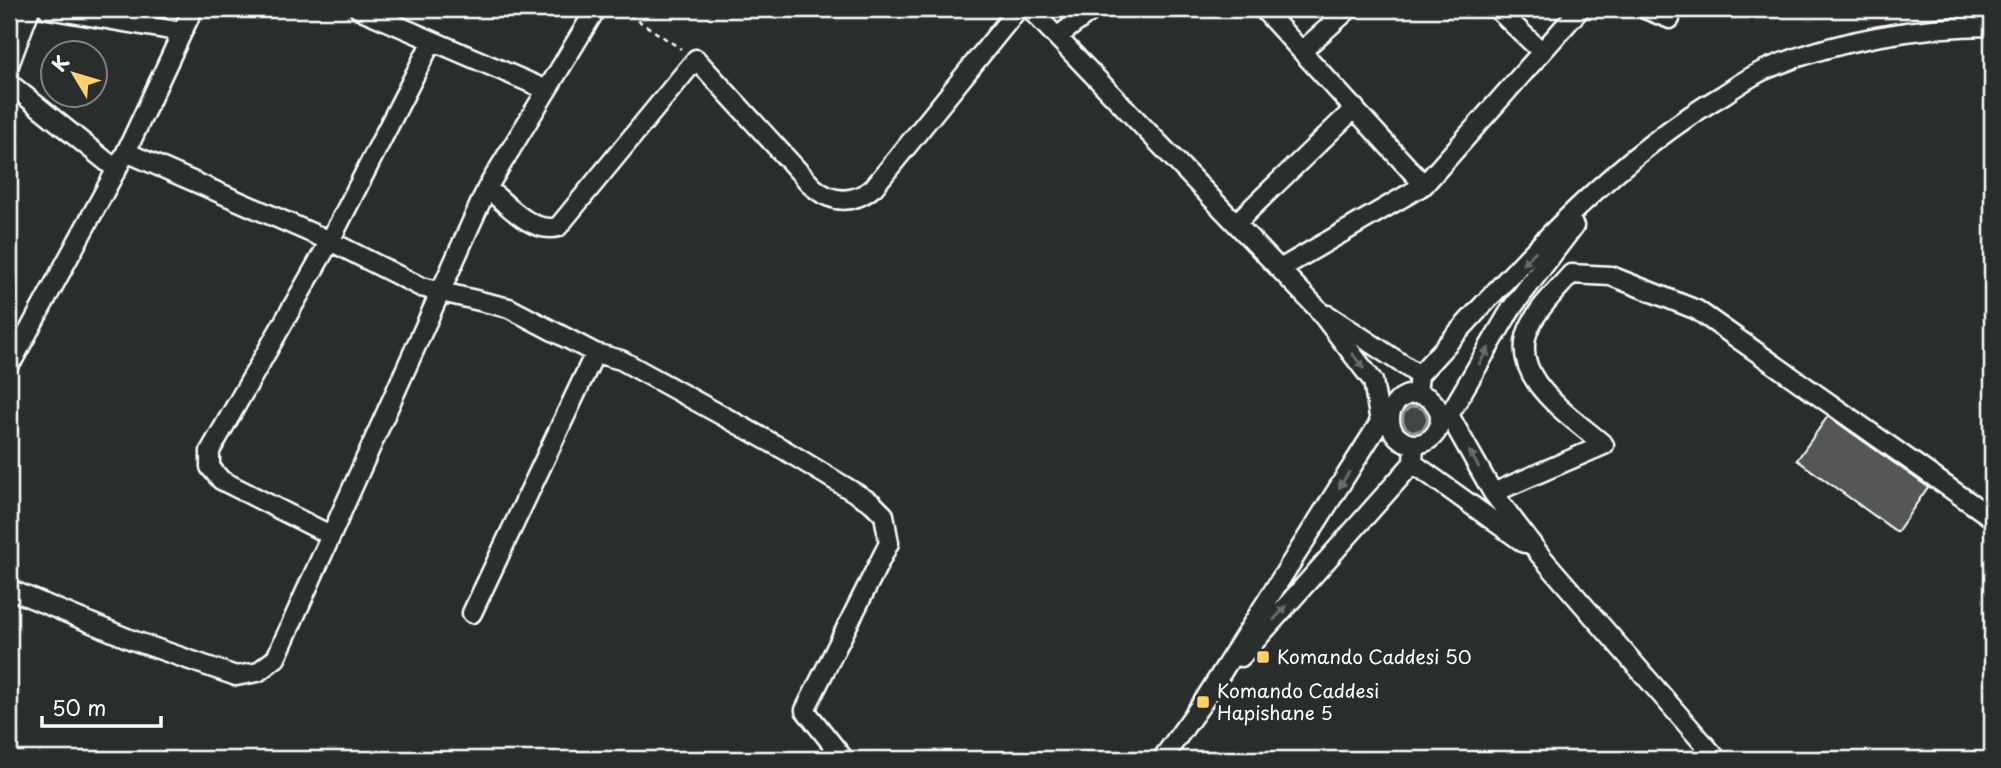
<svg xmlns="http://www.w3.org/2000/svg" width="2001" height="768" font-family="'Playpen Sans',sans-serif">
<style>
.green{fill:#414445;stroke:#a0a2a2;stroke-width:2}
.building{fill:#555758;stroke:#fff;stroke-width:2}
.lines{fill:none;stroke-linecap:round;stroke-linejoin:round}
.minor-casing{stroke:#fff;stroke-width:23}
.path{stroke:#fff;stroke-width:2.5;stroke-dasharray:5 5;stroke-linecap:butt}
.minor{stroke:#2a2d2e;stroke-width:18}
.oneway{fill:#6a6c6d}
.poi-dot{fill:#ffd166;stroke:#2a2d2e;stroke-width:2.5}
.labels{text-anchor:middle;stroke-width:7;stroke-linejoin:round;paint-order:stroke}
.poi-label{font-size:19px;fill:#fff;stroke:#2a2d2e;text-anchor:start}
</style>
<rect width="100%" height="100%" fill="#2a2d2e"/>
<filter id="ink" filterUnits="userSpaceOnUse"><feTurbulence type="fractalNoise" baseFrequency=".0143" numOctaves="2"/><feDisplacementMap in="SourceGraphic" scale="14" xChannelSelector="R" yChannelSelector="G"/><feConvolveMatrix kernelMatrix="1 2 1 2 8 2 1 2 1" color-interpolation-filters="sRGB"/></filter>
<g filter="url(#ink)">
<!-- green -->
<path class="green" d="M1403 419a12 12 0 1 1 24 0a12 12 0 1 1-24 0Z"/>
<!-- building -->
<path class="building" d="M 1828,416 L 1928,487 L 1897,532 L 1797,460 Z"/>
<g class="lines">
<defs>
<path id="minor" d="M 48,9 L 182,32
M 1030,9 L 1317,308 L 1373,381 L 1380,422
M 1263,9 L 1424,185
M 1497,9 L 1542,52
M 1645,9 L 1670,19
M 1057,37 L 1094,9
M 1303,50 L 1349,9
M 9,65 L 30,9
M 9,83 L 117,170
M 547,90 L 596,9
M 126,152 L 330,241 L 421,287 L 509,308 L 595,353 L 621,360 L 783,449 L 872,503 L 884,515 L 889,543 L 805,710 L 844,759
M 487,188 C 506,203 531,234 558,227 L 696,59 L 813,187 C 833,204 854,204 874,187 L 1018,9
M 1236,223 L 1355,108
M 1280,269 L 1424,185 L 1580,9
M 1328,315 L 1419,375
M 9,363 L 14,358 L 126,152 L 193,9
M 1417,393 L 1419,375 C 1510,276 1606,163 1723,95 C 1737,86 1753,74 1769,68 C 1837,40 1919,26 1992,26
M1390 419a25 25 0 1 1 50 0a25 25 0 1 1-50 0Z
M 1449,415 L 1493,493 L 1540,555 L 1717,759
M 1449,415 L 1511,309 L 1574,226
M 1413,463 L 1524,543
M 1493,493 L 1604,445 C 1570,415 1504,376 1531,324 C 1540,306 1558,289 1571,274 L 1611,276 L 1697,310 L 1992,518
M 330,535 L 221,480 L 210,467 L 210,451 L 330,241 L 432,41
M 9,589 L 132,640 L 236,676 L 258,672 L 276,658 L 487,188 L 547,90 L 359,9
M 472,613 L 595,353
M 1241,657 L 1413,463 L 1414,444
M 1162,759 L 1203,702 L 1380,422 L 1390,417"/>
</defs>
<!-- minor casing -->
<use href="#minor" class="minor-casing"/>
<!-- path -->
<path class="path" d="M 621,9 L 681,49"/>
<!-- minor -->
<use href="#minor" class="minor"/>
</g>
<!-- one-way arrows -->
<defs><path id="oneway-solid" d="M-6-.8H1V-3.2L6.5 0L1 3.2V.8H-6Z" transform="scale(1.75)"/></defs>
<g class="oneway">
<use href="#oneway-solid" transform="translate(1529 258) rotate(135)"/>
<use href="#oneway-solid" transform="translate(1484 356) rotate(-59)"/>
<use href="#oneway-solid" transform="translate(1358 361) rotate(53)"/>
<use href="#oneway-solid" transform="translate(1474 459) rotate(-120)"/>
<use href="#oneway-solid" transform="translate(1344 480) rotate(122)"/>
<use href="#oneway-solid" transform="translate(1280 613) rotate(-48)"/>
</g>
</g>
<!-- markers -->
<g class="poi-dot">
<rect x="1256" y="650" width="14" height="14" rx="3.5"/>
<rect x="1196" y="695" width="14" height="14" rx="3.5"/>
</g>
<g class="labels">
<!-- poi labels -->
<g class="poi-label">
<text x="1277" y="664">Komando Caddesi 50</text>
<text x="1217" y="698">Komando Caddesi<tspan x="1217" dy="22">Hapishane 5</tspan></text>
</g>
</g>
<!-- margin -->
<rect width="2001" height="768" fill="none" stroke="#2a2d2e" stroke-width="35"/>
<rect x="18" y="18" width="1966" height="733" fill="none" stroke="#fff" stroke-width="2.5" filter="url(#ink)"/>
<!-- north arrow -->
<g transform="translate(74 74) rotate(308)"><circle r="33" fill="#2a2d2e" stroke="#7f8182" stroke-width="2"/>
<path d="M0-5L12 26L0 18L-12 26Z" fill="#ffd166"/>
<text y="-10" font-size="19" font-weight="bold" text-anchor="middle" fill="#ffffff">K</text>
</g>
<!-- scale -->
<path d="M42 716v10h119v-10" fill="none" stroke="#ffffff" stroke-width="3.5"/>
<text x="52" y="716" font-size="21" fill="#ffffff" stroke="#2a2d2e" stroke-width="5" paint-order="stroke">50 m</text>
</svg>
